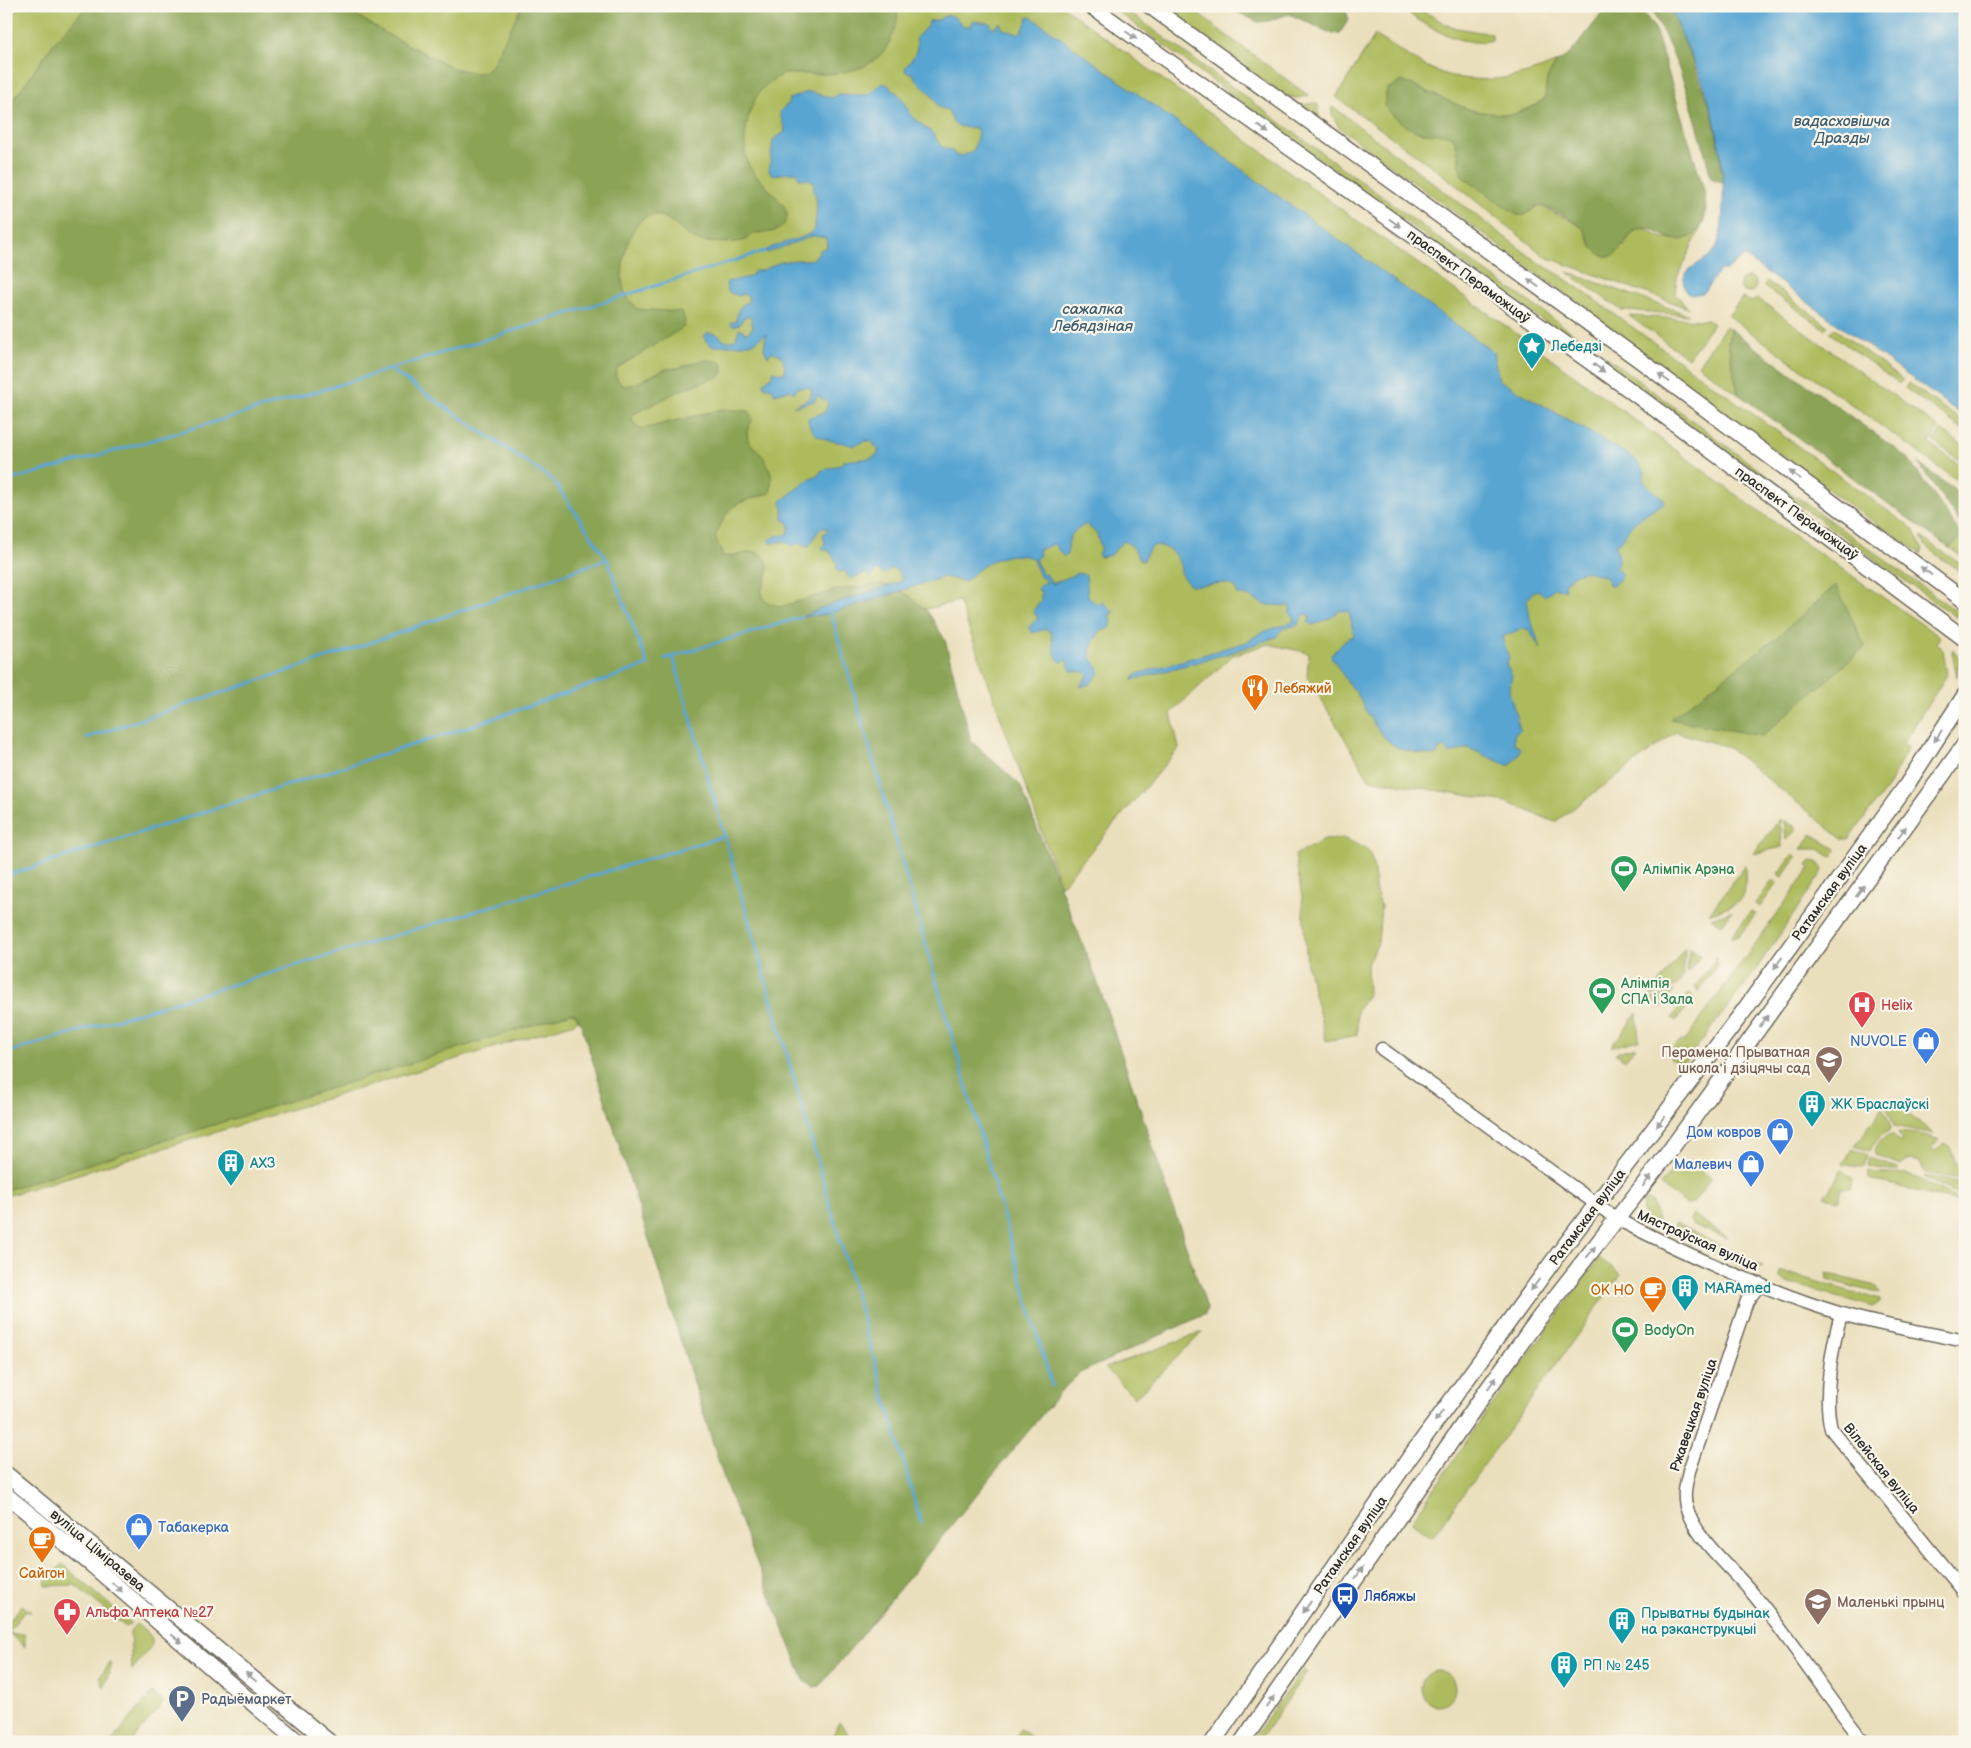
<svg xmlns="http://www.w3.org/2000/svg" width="1971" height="1748" font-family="'Balsamiq Sans',sans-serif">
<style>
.green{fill:#aebb5d;stroke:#6c7344}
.forest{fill:#8aa354;stroke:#5a6740}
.water{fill:#59a5d2;stroke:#42687e}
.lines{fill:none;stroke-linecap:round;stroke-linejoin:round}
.stream{stroke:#59a5d2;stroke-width:3}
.minor-casing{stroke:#6e6a5e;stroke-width:15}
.major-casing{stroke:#6e6a5e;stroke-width:18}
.minor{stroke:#fff;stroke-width:12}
.major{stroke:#fff;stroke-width:15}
.oneway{fill:#a0a0a0}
.labels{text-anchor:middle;stroke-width:4.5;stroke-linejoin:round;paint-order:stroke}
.street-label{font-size:14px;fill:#2b2b2b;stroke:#fbf7ec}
.culture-label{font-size:14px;fill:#0d838f;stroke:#fbf7ec;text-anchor:start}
.food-label{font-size:14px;fill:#c56008;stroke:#fbf7ec;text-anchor:start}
.leisure-label{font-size:14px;fill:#27864d;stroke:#fbf7ec;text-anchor:start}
.health-label{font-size:14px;fill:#be3a42;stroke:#fbf7ec;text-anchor:start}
.shop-label{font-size:14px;fill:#366cbe;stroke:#fbf7ec;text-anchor:end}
.education-label{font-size:14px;fill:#785e54;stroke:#fbf7ec;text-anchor:end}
.transit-label{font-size:14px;fill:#164399;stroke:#fbf7ec;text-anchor:start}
.service-label{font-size:14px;fill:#4e5e75;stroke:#fbf7ec;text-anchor:start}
.water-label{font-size:15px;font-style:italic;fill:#3d5c6e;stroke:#fbf7ec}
</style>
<rect width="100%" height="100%" fill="#fbf7ec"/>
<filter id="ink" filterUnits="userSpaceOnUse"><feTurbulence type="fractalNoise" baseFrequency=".02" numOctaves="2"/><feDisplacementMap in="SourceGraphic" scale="10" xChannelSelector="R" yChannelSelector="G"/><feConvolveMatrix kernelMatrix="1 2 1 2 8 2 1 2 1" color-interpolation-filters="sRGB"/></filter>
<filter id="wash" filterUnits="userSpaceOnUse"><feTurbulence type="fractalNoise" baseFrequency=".0096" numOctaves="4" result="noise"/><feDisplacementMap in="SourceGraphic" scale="20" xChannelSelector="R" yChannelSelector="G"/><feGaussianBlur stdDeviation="1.12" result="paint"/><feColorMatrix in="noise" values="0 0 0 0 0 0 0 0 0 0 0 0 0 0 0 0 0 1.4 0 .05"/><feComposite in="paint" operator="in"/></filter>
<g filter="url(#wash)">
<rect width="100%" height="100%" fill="#eadfbc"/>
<!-- green -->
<path class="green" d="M 20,6 L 1062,6 L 1338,207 L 1540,350 L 1750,505 L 1940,637 L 1936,643 L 1943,650 L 1947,675 L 1903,743 L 1908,748 L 1887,788 L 1848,840 L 1842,839 L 1728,747 L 1676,732 L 1555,822 L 1506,802 L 1369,779 L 1307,676 L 1309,653 L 1268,644 L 1233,655 L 1171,713 L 1179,748 L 1061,886 L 959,601 L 673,671 L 713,828 L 575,1023 L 6,1196 L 6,25 Z
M 1110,6 L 1121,6 L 1455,250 L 1596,349 L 1759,470 L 1959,613 L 1957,618 L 1454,257 Z
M 1161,6 L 1187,6 L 1309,96 L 1296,98 L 1284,96 Z
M 1415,6 L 1451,27 L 1492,34 L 1492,40 C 1468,49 1430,29 1411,15 L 1409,11 L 1411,7 Z
M 1375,35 C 1391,45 1407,56 1424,65 C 1465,88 1515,81 1557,62 L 1547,78 L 1545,98 C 1538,104 1520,114 1511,115 C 1480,118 1437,98 1411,83 L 1393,116 L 1420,133 L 1444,133 L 1452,136 C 1463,152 1456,166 1463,177 L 1525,215 L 1539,205 L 1577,224 L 1584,229 L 1592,247 L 1624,246 C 1643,212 1648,238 1670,239 C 1682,239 1698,230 1704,221 L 1677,277 L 1675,293 L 1688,308 L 1546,257 L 1437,170 L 1336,97 Z
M 1315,103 L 1318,105 L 1319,119 L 1301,105 Z
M 1332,106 L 1539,263 L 1560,275 L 1913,529 L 1923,550 L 1921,554 L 1845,502 L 1339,127 L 1332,115 Z
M 1567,272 L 1689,315 L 1621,310 Z
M1740 285a8 8 0 1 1 16 0a8 8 0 1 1-16 0Z
M 1767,281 L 1828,326 L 1825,329 L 1763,286 Z
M 1742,298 L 1752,302 L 1757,298 L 1939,428 L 1929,443 L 1965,469 L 1965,486 L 1728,316 Z
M 1629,316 L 1708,320 L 1713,324 L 1688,358 Z
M 1726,326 L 1730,329 L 1728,342 L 1738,394 L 1698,365 Z
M 1834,328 L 1903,380 L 1899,384 L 1830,333 Z
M 1908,383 L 1965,423 L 1965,431 L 1905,388 Z
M 1941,430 L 1965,447 L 1965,464 L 1933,441 Z
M 1962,536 L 1965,540 L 1965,559 L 1949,548 Z
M 1921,537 L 1965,567 L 1965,575 L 1926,547 Z
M 1953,649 L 1959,659 L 1957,677 L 1952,652 Z
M 1780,819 L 1782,847 L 1753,854 Z
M 1784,820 L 1797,828 L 1786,841 Z
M 1812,834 L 1836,849 L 1834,856 L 1830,857 L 1819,849 L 1801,849 Z
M 1342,838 L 1363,847 L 1370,852 L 1374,869 L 1375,888 L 1381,906 L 1378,943 L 1367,964 L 1368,995 L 1357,1010 L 1357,1035 L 1326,1041 L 1307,965 L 1302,898 L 1295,855 L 1324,840 Z
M 1793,854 L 1797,857 L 1782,877 L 1778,874 Z
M 1811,861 L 1818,862 L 1823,870 L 1821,874 L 1753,974 L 1687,1060 L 1681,1063 L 1671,1059 L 1669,1051 L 1681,1040 L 1684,1042 L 1810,868 L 1807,865 Z
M 1745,865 C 1746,906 1745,899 1709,914 Z
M 1773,880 L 1777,883 L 1760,907 L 1755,904 Z
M 1732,911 L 1722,925 L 1711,918 Z
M 1751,911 L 1756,914 L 1739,936 L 1731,937 Z
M 1685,948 C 1683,985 1686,984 1650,996 Z
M 1689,948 L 1701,956 L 1687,973 Z
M 1717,957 L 1717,966 L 1698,991 L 1695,987 Z
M 1674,991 L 1660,1008 L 1650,1000 Z
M 1689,994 L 1694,998 L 1676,1021 L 1672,1018 Z
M 1637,1013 L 1639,1040 L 1611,1047 Z
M 1636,1047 L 1625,1060 L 1615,1053 Z
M 1890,1100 L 1934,1134 L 1894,1126 L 1886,1105 Z
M 1883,1107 L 1891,1127 L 1890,1131 L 1880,1136 L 1869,1151 L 1855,1146 Z
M 1898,1132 L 1924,1135 L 1940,1140 L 1931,1148 L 1935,1152 L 1944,1143 L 1950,1147 L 1962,1179 L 1925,1173 L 1920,1162 C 1910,1160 1907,1158 1901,1166 L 1875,1154 C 1874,1145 1885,1134 1894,1135 L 1898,1142 L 1902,1141 Z
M 1853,1149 L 1867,1155 L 1864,1167 L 1844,1165 L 1843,1163 Z
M 1869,1157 L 1898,1169 L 1898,1171 L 1868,1167 Z
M 1682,1165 L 1694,1165 L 1711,1178 L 1693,1203 L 1686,1204 L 1660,1185 L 1673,1169 Z
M 1842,1170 L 1853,1179 L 1850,1189 L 1842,1188 L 1839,1200 L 1824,1197 Z
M 1868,1172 L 1908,1174 L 1965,1201 L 1965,1203 L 1868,1179 Z
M 1925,1176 L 1963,1183 L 1965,1197 L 1925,1178 Z
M 1645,1199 L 1653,1203 L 1658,1221 L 1653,1229 C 1643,1221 1640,1210 1645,1199 Z
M 1693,1214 L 1727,1238 L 1693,1225 L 1690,1220 Z
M 1676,1223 L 1763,1267 L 1753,1270 L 1670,1231 Z
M 1599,1258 L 1621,1274 L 1433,1536 L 1429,1536 L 1413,1524 L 1412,1521 L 1474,1430 Z
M 1780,1271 L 1880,1300 L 1880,1303 L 1872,1307 L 1786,1282 L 1780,1278 Z
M 1826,1273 L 1875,1286 L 1880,1294 L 1828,1280 Z
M 1203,1332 L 1135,1398 L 1105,1368 Z
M 62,1564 L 131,1623 L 126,1627 L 75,1585 L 46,1586 L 45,1581 Z
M 22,1605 L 31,1612 L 25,1611 L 9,1630 L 11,1634 L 25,1634 L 25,1647 L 6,1631 L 6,1625 Z
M 136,1624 C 144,1630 154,1634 152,1645 L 132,1670 L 130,1631 Z
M 110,1663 L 112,1665 L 104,1688 L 100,1676 Z
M 1303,1669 L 1307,1673 L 1258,1742 L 1250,1742 Z
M1421 1688a17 17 0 1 1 34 0a17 17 0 1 1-34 0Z
M 152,1693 L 164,1702 L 131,1742 L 111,1742 Z
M 839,1722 L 855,1742 L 830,1742 Z
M 1020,1729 L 1038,1742 L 1018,1740 L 1017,1734 Z"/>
<!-- forest -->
<path class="forest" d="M 87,6 L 342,6 L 385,33 L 453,68 L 476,73 L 485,71 L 492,65 L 522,6 L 897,6 C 899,17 896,26 892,36 C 876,80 823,74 785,74 C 776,78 766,83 760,91 C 748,106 740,146 748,164 C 756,180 785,200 787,215 C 788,220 782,228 777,230 C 770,234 759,231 751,235 C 749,236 748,239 745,240 C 738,244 705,243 697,240 C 681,234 673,217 655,215 C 630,211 617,272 624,290 C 626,297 633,303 637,309 L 681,312 L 685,320 L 684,327 L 617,368 L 615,375 L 621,385 C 636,388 647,376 661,371 C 666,368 671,369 677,368 C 694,364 704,356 722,363 L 723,371 L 721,376 L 685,388 L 632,415 L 633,423 L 642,429 L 723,409 L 749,411 L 752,420 L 747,431 L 748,441 C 764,456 776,469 770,493 C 733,505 731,500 715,537 L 723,556 C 733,557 740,554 750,552 C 754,551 758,553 761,555 C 775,562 765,581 761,591 L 765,601 L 780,607 L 836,590 L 883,584 L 907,594 L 928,612 L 945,640 L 971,741 L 1020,785 L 1096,978 L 1207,1308 L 1205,1314 L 1199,1317 L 1080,1373 L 1062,1390 L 820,1686 L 813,1687 L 804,1680 L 727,1488 L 581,1024 L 575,1014 L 571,1013 L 6,1190 L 6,110 L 54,43 Z
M 1225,6 L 1344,6 L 1349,19 L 1340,33 L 1333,34 L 1289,14 L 1268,21 L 1258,22 Z
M 1608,6 L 1639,6 L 1655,29 L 1704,190 C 1706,206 1709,221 1695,233 C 1672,253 1658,223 1638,229 C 1623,234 1621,265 1600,254 C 1590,249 1590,237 1583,229 C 1578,222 1545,204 1536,206 L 1525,215 L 1517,215 L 1463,177 C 1456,167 1463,152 1452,136 C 1442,133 1434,134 1424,133 C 1408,131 1394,117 1384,106 L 1387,89 L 1402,81 L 1472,111 L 1512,115 L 1537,105 L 1545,98 L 1547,78 L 1557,62 L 1570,54 Z
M 1649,6 L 1670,6 L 1711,108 L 1719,146 L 1723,183 L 1711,178 C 1697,119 1680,59 1649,6 Z
M 1730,329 L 1908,458 L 1962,536 L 1949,548 L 1738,394 L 1728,342 Z
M 1918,463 L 1965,498 L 1965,530 Z
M 1836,585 L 1865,647 L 1762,736 L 1670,719 L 1776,638 Z"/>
<!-- water -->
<path class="water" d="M 1670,6 L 1965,6 L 1965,417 L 1744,256 L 1727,270 L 1720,270 L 1703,293 L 1692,295 L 1687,293 C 1672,267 1708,265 1716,248 C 1722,236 1722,220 1723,207 C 1725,168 1718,127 1706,91 C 1695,62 1681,35 1670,6 Z
M 947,15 L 953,16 L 964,26 L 972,26 L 972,21 L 990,23 L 993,29 L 1000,23 L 1003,29 L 1018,34 L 1023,30 L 1028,17 L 1033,18 L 1493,352 L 1499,380 L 1634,458 L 1645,472 L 1643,481 L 1664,500 L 1663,504 C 1650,510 1640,517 1630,527 C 1625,533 1622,542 1615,545 L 1619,557 L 1616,569 L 1622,574 L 1619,580 L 1612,585 L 1609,585 L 1606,577 C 1585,570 1582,568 1564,583 L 1565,590 L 1555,588 L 1544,596 L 1538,590 L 1533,592 L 1527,599 L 1530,618 L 1541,649 L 1529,630 L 1523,628 L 1502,637 L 1509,658 L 1506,664 L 1512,675 L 1509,691 L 1520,730 L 1514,735 L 1514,743 L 1521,749 L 1511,765 L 1507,765 L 1468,748 L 1449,754 L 1445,747 L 1441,748 L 1435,756 C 1423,753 1407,752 1397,747 C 1379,738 1364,708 1356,691 L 1352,689 L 1332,658 L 1331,655 L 1348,638 L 1354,636 L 1349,611 L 1339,611 L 1330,618 L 1313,625 L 1308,622 L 1310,618 L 1309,615 L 1304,614 L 1298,625 L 1282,629 L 1276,637 L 1230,653 L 1132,680 L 1137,674 L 1247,642 L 1260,633 L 1293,622 L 1294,618 L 1290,614 L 1290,606 L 1265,605 L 1248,596 L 1238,595 L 1235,587 L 1225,583 L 1191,586 L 1181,575 C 1182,560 1172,547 1156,545 L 1150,548 L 1142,562 L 1131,545 L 1123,541 L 1111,555 L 1100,557 L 1098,554 L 1101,548 L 1097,534 L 1086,524 C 1067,536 1070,535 1067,555 L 1063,556 L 1054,544 L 1038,550 L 1040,555 L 1035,560 L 1043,574 L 1047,575 L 1052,584 L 1078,573 L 1086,575 L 1088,596 L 1096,604 L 1102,602 L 1114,612 L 1109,615 L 1112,622 L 1110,628 L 1100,631 C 1096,638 1087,649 1092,659 C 1094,664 1099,666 1100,673 L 1090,684 L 1080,687 L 1088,675 L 1085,672 L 1071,671 L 1067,660 L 1060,662 C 1051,653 1054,643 1051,632 L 1046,629 L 1033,633 L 1028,628 L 1038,618 L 1033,611 L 1041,600 L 1041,591 L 1038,590 L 1038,587 L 1047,582 L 1040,576 L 1032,558 C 1007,549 981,563 966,582 L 944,577 L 828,614 L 802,617 L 826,606 L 900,582 L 902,577 L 896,570 L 891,569 L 883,574 L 878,570 L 871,577 L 866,573 L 850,579 L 845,571 L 839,572 L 836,568 L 838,564 L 829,551 L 822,548 L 825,543 L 823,534 L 828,531 L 825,527 L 819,530 L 809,546 L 798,543 L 792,546 L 785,541 L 770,543 L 768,541 L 776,536 L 786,535 C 790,531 790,526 787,521 L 783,520 L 783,508 L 781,501 L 812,477 L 818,476 L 821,471 L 842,464 L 843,461 L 872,458 L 878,454 L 878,449 L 871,441 L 865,441 L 853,446 C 837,439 809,443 808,418 L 825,412 L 828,403 L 817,395 L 815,401 L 793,407 L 810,398 L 812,391 L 808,387 L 797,388 L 794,393 L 789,390 L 775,394 L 772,388 L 764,386 L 764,382 L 772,376 L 773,371 L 784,374 C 786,363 784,353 771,352 L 768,357 L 764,349 L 766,334 C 761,336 758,341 753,343 C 740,347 727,343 714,347 L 707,342 L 704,337 L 707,333 C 714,333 719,334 723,340 L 731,341 L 736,339 L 739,329 L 742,329 L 745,333 L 749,332 L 753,327 L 751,318 L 748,316 L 743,318 L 740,324 L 733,326 L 730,323 L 736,321 C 738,310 739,306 749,301 L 748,296 L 743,294 L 739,296 L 728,292 L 726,284 L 727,282 L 750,277 L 755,271 C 763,272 770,266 778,263 C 790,259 802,261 814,259 L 820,250 L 827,247 L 826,238 L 813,236 L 767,253 L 765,251 C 779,241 805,241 815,229 C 815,218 820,199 813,191 L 814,183 L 809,179 L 800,179 L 796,172 L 773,175 L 769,171 L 773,140 L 785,132 C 785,124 780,120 780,111 L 788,104 L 789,99 L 804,93 L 810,92 L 832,98 L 839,94 L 868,95 L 881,84 L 887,84 L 900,96 L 912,116 L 933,134 L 942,147 L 951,150 L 956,156 L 963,156 L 974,150 L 978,133 L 976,128 C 958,127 954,128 948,110 L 938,107 C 932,89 920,89 912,73 L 906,72 L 905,68 C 912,59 920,51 916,38 L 928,25 L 929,21 L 938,20 Z"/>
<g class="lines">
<!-- stream -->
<path class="stream" d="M 6,481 C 261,412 513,331 765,251
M 831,613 L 1052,1386
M 673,656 L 921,1523
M 664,659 L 802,617
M 86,738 L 347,651 L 607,559
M 6,876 L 468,727 L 648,665 L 607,559 L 553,480 L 389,369
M 6,1053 L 724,836"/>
</g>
</g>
<g filter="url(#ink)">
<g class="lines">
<defs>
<path id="minor" d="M 1382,1049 L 1617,1219 C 1688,1255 1765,1291 1842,1314 C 1882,1326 1924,1332 1965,1341
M 1760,1284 L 1747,1301 L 1689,1471 C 1685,1487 1682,1499 1689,1515 C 1703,1546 1733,1569 1754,1595 C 1793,1642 1825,1694 1864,1742
M 1841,1314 C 1832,1347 1823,1396 1831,1429 L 1965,1593"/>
<path id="major" d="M 1091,6 L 1627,388 L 1965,639
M 1150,6 L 1641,361 L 1965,601
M 6,1474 L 329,1742
M 6,1495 L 91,1564 L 298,1742
M 1213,1742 L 1410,1457 L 1556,1257 L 1743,1012 L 1906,786 L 1965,695
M 1242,1742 L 1487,1390 L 1539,1318 L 1663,1160 L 1965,744"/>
</defs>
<!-- minor casing -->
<use href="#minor" class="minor-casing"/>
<!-- major casing -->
<use href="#major" class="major-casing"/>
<!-- minor -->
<use href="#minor" class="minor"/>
<!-- major -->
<use href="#major" class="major"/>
</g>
<!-- one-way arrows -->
<defs><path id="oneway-solid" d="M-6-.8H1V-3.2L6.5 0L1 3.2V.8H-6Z" transform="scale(1.25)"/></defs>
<g class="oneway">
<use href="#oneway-solid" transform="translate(1131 35) rotate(35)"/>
<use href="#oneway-solid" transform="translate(1263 129) rotate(35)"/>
<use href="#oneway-solid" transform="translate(1395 223) rotate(36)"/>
<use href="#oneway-solid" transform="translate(1533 283) rotate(-144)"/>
<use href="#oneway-solid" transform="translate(1599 368) rotate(36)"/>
<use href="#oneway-solid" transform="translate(1664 378) rotate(-144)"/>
<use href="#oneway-solid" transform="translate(1795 475) rotate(-144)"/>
<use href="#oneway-solid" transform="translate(1926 571) rotate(-144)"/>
<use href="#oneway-solid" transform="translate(1938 736) rotate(123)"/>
<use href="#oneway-solid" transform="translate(1902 832) rotate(-54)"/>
<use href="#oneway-solid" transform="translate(1860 891) rotate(-54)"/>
<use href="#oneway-solid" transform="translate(1778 963) rotate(126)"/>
<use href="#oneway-solid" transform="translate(1764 1021) rotate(-54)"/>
<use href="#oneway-solid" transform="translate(1661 1121) rotate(128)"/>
<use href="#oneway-solid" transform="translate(1647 1181) rotate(-52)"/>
<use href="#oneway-solid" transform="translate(1591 1252) rotate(-52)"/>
<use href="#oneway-solid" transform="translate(1535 1285) rotate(126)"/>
<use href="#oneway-solid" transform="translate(1492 1383) rotate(-54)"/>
<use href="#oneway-solid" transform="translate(1439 1416) rotate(126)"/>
<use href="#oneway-solid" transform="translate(1359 1573) rotate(-56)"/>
<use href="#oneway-solid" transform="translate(117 1587) rotate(42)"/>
<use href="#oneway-solid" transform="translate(1307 1607) rotate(125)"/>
<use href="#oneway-solid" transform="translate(177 1639) rotate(40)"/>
<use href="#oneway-solid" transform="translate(251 1677) rotate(-140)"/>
<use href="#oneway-solid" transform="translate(1270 1702) rotate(-55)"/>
</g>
</g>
<!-- icons -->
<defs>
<symbol id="sight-pin" viewBox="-11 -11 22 30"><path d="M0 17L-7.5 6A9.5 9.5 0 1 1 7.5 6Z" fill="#0f9aa8" stroke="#fbf7ec"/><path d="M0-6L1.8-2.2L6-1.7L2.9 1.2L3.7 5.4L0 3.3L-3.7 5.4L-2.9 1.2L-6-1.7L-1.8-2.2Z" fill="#fff"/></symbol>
<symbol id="restaurant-pin" viewBox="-11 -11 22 30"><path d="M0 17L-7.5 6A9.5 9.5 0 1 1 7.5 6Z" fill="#e8710a" stroke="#fbf7ec"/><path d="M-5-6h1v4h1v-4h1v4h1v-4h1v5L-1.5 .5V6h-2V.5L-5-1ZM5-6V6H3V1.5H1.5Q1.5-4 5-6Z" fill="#fff"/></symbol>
<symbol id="stadium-pin" viewBox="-11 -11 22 30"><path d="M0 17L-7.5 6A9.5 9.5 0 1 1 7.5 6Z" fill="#2e9e5b" stroke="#fbf7ec"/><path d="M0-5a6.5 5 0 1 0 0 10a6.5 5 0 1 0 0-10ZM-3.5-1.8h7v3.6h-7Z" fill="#fff"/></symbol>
<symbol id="hospital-pin" viewBox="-11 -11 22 30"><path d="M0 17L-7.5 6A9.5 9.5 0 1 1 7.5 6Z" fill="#e0444e" stroke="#fbf7ec"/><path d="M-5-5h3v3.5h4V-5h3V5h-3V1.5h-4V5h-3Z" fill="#fff"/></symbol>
<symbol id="shop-pin" viewBox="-11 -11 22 30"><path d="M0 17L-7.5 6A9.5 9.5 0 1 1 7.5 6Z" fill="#3f7fe0" stroke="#fbf7ec"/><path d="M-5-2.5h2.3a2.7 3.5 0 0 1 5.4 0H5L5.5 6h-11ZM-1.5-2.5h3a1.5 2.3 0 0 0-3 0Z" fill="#fff"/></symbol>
<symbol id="school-pin" viewBox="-11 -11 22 30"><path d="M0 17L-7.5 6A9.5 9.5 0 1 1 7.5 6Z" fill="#8d6e63" stroke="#fbf7ec"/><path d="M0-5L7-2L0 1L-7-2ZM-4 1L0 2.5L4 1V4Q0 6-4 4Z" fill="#fff"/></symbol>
<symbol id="building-pin" viewBox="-11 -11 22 30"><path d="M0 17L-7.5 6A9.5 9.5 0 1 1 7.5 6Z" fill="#0f9aa8" stroke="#fbf7ec"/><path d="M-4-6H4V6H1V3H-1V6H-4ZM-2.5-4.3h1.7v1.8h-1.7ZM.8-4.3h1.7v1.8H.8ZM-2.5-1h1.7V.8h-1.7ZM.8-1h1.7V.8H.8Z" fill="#fff"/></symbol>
<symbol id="cafe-pin" viewBox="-11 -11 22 30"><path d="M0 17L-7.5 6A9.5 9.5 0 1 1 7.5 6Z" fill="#e8710a" stroke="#fbf7ec"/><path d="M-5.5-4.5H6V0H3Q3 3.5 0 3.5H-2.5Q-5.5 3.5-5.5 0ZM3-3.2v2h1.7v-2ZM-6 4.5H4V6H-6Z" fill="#fff"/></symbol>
<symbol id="bus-pin" viewBox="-11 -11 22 30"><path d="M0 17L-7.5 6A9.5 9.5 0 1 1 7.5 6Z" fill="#1a4fb4" stroke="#fbf7ec"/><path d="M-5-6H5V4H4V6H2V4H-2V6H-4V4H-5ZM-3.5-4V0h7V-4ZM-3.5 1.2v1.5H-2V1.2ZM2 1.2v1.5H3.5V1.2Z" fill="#fff"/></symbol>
<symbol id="pharmacy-pin" viewBox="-11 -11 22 30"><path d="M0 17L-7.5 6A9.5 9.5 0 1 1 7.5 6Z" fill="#e0444e" stroke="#fbf7ec"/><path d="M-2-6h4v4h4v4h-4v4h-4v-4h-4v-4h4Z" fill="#fff"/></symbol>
<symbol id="parking-pin" viewBox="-11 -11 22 30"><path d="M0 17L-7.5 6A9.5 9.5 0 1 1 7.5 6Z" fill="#5c6f8a" stroke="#fbf7ec"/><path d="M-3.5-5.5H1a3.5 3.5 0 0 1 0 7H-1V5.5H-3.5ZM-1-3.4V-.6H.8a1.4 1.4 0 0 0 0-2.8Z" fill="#fff"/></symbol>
</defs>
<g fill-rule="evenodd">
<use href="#sight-pin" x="1516" y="330" width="32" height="43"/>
<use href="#restaurant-pin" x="1239" y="672" width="32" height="43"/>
<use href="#stadium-pin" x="1608" y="853" width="32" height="43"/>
<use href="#stadium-pin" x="1586" y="975" width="32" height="43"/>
<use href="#hospital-pin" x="1846" y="989" width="32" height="43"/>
<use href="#shop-pin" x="1910" y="1025" width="32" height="43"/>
<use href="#school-pin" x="1813" y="1044" width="32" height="43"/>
<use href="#building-pin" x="1796" y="1088" width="32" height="43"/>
<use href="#shop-pin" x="1764" y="1116" width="32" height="43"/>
<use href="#building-pin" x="215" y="1147" width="32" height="43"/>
<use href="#shop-pin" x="1735" y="1148" width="32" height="43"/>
<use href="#building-pin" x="1669" y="1272" width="32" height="43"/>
<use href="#cafe-pin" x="1637" y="1274" width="32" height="43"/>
<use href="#stadium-pin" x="1609" y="1314" width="32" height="43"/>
<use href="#shop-pin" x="123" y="1511" width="32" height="43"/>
<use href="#cafe-pin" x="26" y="1524" width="32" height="43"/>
<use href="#bus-pin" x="1329" y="1580" width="32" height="43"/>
<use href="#school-pin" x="1802" y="1586" width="32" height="43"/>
<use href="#pharmacy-pin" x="51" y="1596" width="32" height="43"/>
<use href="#building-pin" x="1606" y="1605" width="32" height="43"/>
<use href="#building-pin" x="1548" y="1649" width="32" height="43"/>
<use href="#parking-pin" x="166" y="1683" width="32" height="43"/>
</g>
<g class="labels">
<!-- street labels -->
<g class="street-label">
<text transform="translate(1469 276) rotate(36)" y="5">праспект Пераможцаў</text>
<text transform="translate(1797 513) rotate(36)" y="5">праспект Пераможцаў</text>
<text transform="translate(1829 892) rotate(-54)" y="5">Ратамская вуліца</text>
<text transform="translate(1587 1217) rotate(-53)" y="5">Ратамская вуліца</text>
<text transform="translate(1698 1240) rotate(24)" y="5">Мястраўская вуліца</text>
<text transform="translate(1693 1415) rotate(-71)" y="5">Ржавецкая вуліца</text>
<text transform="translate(1882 1468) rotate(51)" y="5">Вілейская вуліца</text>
<text transform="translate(1350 1545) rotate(-55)" y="5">Ратамская вуліца</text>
<text transform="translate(98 1550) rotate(40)" y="5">вуліца Ціміразева</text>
</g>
<!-- culture labels -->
<g class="culture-label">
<text x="1551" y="351">Лебедзі</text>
<text x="1831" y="1109">ЖК Браслаўскі</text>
<text x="250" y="1168">АХЗ</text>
<text x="1704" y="1293">MARAmed</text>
<text x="1641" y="1618">Прыватны будынак<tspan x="1641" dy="16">на рэканструкцыі</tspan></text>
<text x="1583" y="1670">РП № 245</text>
</g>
<!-- food labels -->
<g class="food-label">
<text x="1274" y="693">Лебяжий</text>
<text x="1634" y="1295" text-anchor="end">ОК НО</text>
<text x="42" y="1578" text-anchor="middle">Сайгон</text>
</g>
<!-- leisure labels -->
<g class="leisure-label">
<text x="1643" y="874">Алімпік Арэна</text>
<text x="1621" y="988">Алімпія<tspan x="1621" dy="16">СПА і Зала</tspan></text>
<text x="1644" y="1335">BodyOn</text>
</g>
<!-- health labels -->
<g class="health-label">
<text x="1881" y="1010">Helix</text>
<text x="86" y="1617">Альфа Аптека №27</text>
</g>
<!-- shop labels -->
<g class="shop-label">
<text x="1907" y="1046">NUVOLE</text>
<text x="1761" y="1137">Дом ковров</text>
<text x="1732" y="1169">Малевич</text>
<text x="158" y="1532" text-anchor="start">Табакерка</text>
</g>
<!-- education labels -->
<g class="education-label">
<text x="1810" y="1057">Перамена. Прыватная<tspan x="1810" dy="16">школа і дзіцячы сад</tspan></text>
<text x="1837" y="1607" text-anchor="start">Маленькі прынц</text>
</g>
<!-- transit labels -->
<g class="transit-label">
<text x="1364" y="1601">Лябяжы</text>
</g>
<!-- service labels -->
<g class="service-label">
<text x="201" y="1704">Радыёмаркет</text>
</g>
<!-- water labels -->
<g class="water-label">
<text x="1842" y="126">вадасховішча<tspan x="1842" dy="17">Дразды</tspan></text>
<text x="1093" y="314">сажалка<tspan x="1093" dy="17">Лебядзіная</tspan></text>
</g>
</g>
<!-- margin -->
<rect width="1971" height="1748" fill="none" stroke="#fbf7ec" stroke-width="25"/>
</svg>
